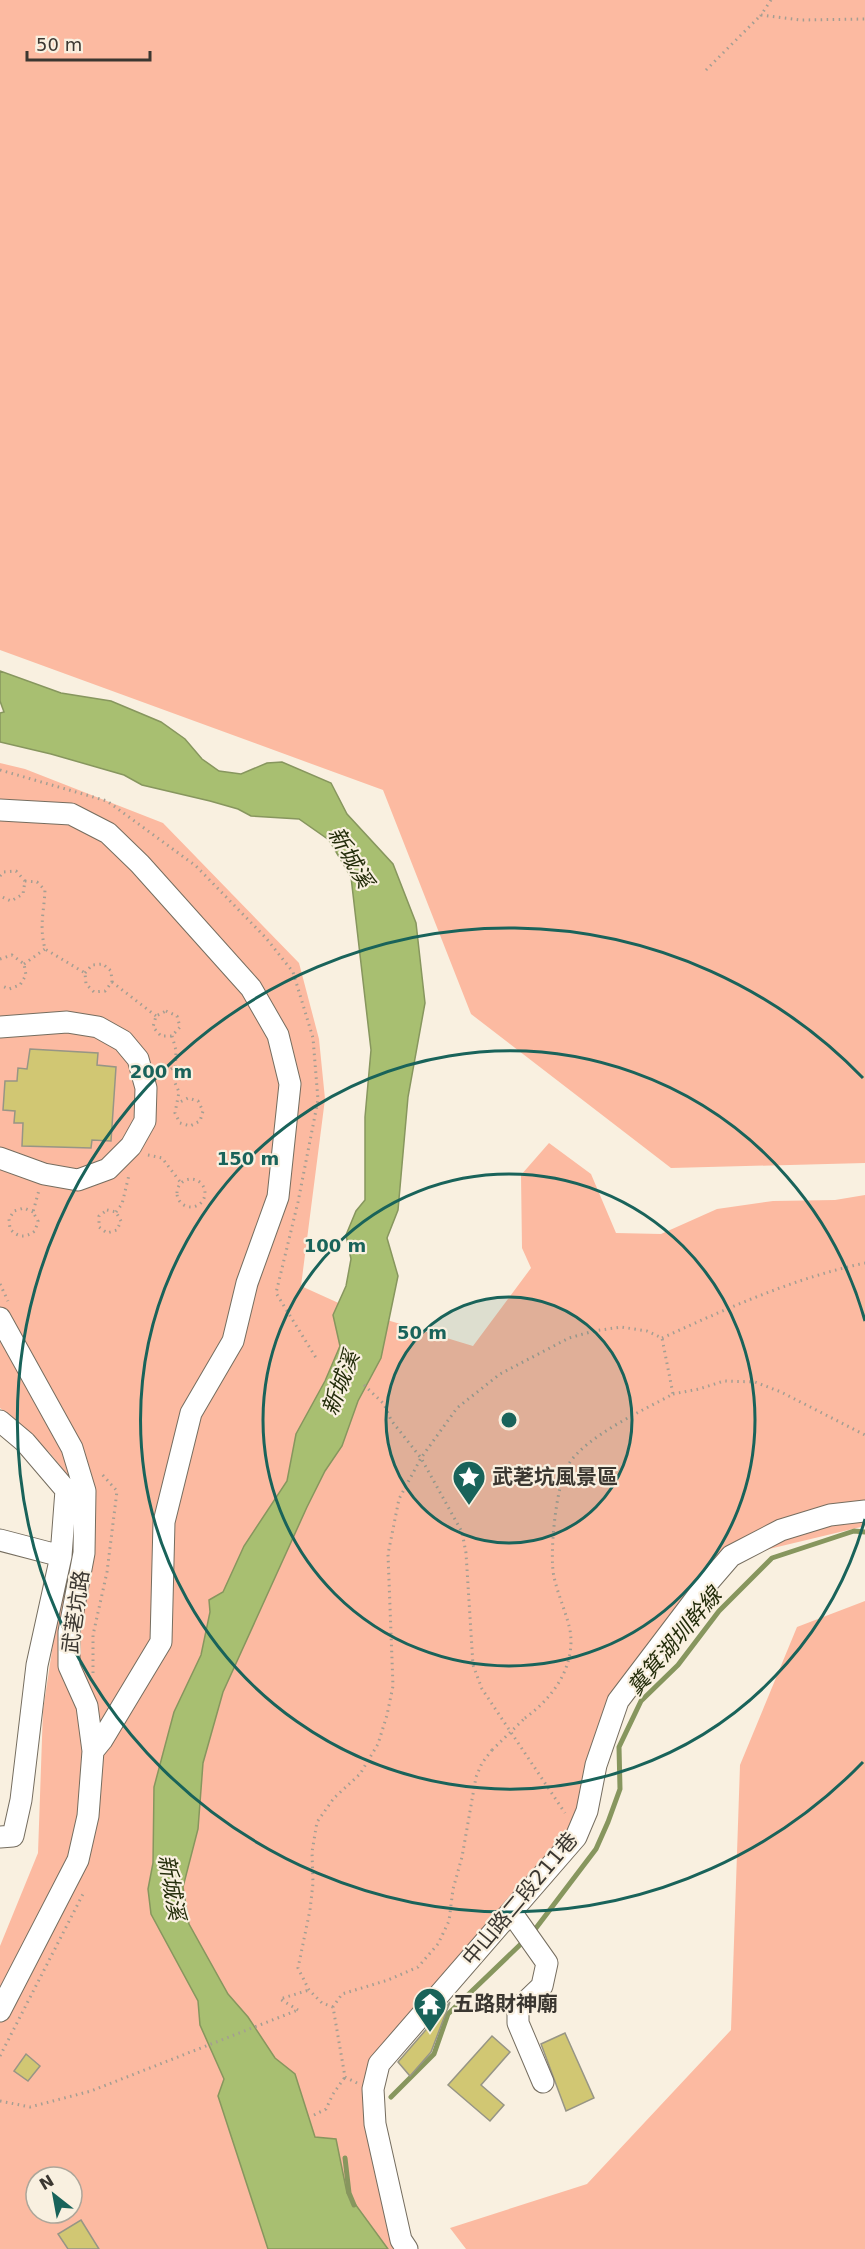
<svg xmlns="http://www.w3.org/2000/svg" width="865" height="2249" font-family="'DejaVu Sans','Noto Sans TC',sans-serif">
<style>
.green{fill:#fcbaa1;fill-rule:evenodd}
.water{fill:#a8bf71;stroke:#87965e;stroke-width:1.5}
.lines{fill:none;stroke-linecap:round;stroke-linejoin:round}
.stream{stroke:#87965e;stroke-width:5}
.building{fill:#d1c773;stroke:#979585;stroke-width:1.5}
.minor-casing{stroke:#756d5f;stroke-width:23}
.path{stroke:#a49e92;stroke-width:3;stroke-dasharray:1.5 4.5;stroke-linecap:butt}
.minor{stroke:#fff;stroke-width:21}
.path-bridge{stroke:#a49e92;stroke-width:3;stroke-dasharray:1.5 4.5;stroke-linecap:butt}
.ring{fill:none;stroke:#19635a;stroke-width:3}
.labels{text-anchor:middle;stroke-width:4.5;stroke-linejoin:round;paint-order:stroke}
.poi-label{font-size:21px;font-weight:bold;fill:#3b3731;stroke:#f9f0e0;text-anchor:start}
.street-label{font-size:21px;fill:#3b3731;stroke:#f9f0e0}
.water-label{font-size:22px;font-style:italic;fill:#242d0b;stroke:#f9f0e0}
.centre{fill:#19635a;stroke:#f9f0e0;stroke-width:3}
.ring-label{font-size:18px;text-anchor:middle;font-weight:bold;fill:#19635a;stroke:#f9f0e0;stroke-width:4.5;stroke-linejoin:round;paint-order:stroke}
</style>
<rect width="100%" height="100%" fill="#f9f0e0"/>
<!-- green -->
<path class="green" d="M 0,0 L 865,0 L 865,1163 L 671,1168 L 471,1014 L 383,790 L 0,650 Z
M 0,763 L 25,769 L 163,823 L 299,963 L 319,1039 L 325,1099 L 301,1286 L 354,1310 L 473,1346 L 531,1268 L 522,1248 L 521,1175 L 549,1143 L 591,1174 L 616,1233 L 661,1234 L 717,1209 L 773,1201 L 835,1200 L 865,1195 L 865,1526 L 769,1549 L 733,1564 L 624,1707 L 584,1840 L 552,1882 L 506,1927 L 363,2099 L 389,2180 L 415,2249 L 0,2249 L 0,1946 L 38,1853 L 43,1710 L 77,1486 L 49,1452 L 0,1408 ZM 36,2177 L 72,2177 L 72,2213 L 36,2213 Z
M 865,1601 L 865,2249 L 466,2249 L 450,2228 L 587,2184 L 731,2030 L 740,1765 L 797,1627 Z"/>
<!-- water -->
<path class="water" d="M 0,671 L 61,693 L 111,701 L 161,722 L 185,739 L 202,759 L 219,771 L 241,774 L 267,763 L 282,762 L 331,783 L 347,814 L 393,864 L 416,923 L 425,1003 L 408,1097 L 398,1210 L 387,1238 L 398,1276 L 381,1358 L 358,1401 L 342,1446 L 325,1471 L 307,1507 L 223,1692 L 203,1763 L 198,1829 L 183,1887 L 189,1924 L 228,1994 L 248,2017 L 275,2058 L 295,2074 L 315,2137 L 336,2139 L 347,2193 L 388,2249 L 268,2249 L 218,2096 L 224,2079 L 200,2025 L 198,2001 L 151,1914 L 148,1889 L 153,1863 L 154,1787 L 174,1712 L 201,1655 L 210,1612 L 209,1600 L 223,1592 L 244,1546 L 287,1481 L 296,1434 L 325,1381 L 340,1346 L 333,1315 L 346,1286 L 351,1259 L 346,1235 L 356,1211 L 365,1200 L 365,1117 L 371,1050 L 351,877 L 329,840 L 299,819 L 251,816 L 238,809 L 210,801 L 142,785 L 124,775 L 51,754 L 0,742 L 0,713 L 4,712 L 0,701 Z"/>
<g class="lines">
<!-- stream -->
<path class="stream" d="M 533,1932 L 596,1849 L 608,1822 L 620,1789 L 619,1747 L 641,1701 L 678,1665 L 719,1611 L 772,1558 L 854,1531 L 865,1532
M 391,2097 L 434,2054 L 448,2014 L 524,1941
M 345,2158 L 349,2193 L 354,2205"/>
</g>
<!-- building -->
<path class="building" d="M 30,1049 L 98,1053 L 97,1065 L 116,1067 L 111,1141 L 92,1140 L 91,1148 L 22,1146 L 23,1123 L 14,1123 L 15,1111 L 3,1110 L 5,1081 L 17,1081 L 18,1068 L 27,1069 Z
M 450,2002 L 431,2052 L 410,2076 L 398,2062 Z
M 565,2033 L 594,2098 L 566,2111 L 541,2044 Z
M 492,2036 L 510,2052 L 481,2085 L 504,2105 L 490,2121 L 448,2085 Z
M 26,2054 L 40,2066 L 28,2081 L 14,2071 Z
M 81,2220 L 99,2249 L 68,2249 L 58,2234 Z"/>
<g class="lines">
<defs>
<path id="minor" d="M 0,810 L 71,814 L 108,833 L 140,864 L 251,988 L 278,1035 L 290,1084 L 278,1197 L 247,1283 L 233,1341 L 191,1413 L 164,1522 L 161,1642 L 102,1740 L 93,1751
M 0,1027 L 67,1022 L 98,1027 L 123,1041 L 138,1059 L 146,1088 L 145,1121 L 131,1146 L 108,1169 L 78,1180 L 44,1174 L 0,1158
M 0,1318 L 72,1448 L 85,1491 L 84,1553 L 69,1632 L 69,1666 L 87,1706 L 93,1751 L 88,1816 L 78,1860 L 0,2011
M 0,1421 L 25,1442 L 66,1490 L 61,1556 L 37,1665 L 21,1800 L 13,1836 L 0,1837
M 0,1540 L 61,1556
M 511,1912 L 547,1963 L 542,1986 L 518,2009 L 518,2023 L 543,2082
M 407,2249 L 401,2240 L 375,2124 L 373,2089 L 379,2064 L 576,1837 L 587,1811 L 596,1765 L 618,1701 L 706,1585 L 731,1556 L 781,1530 L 830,1515 L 865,1511"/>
</defs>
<!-- minor casing -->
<use href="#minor" class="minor-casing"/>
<!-- path -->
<path class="path" d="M 771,0 L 761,15 L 801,20 L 865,19
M 706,70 L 761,15
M 0,770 L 107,801 L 196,866 L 266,938 L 293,972 L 313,1038 L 318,1100 L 298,1202 L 276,1293 L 318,1361
M 0,876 L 3,872 L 16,871 L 25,881 L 23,894 L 11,901 L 0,896
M 25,881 L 37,882 L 45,890 C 44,913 39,925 45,949 L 85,973 L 86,984 L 94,992 L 105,991 L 112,982 L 111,971 L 103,964 L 92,965 L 85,973
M 0,959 L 12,955 L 24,964 L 26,975 L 20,985 L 9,989 L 0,985
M 24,964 L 45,949
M 112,982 L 156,1016
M 166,1011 L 177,1016 L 180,1027 L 172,1036 L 161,1036 L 153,1027 L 156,1016 Z
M 172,1036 L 176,1050 L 175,1083 L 179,1092 L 175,1113 L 180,1123 L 190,1126 L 200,1121 L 203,1111 L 198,1101 L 188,1098 L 178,1103
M 161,1076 L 174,1067
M 148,1155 L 162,1158 L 181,1183
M177 1193a14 14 0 1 1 28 0a14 14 0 1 1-28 0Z
M 107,1210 L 116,1212 L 121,1221 L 117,1230 L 107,1233 L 99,1227 L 99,1216 Z
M 33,1212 L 24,1208 L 14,1211 L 9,1219 L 10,1229 C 19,1238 25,1238 35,1231 L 38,1221 L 33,1212 L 39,1190
M 116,1212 L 122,1204 L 129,1175
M 0,1284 L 8,1301
M 662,1338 C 728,1308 794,1278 865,1263
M 364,1385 L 384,1404 L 391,1420 L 421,1458 L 462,1532 L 466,1553 L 473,1665 L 482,1689 L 565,1813
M 673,1394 L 699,1389 L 724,1381 L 755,1382 L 781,1392 L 865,1435
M 93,1673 L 93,1635 L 107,1572 L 117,1491 L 100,1472
M 525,1718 C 553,1698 576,1666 570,1630 C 566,1612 558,1595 554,1577 C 549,1555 556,1485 568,1465 C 586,1436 642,1411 673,1394 L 662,1338
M 333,2007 L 322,2003 L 309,1990 L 298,1968 L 310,1910 L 313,1883 L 312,1852 L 317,1822 L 334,1798 L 360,1774 L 378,1744 L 387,1715 L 393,1686 L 388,1554 L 399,1499 L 421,1458 L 457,1408 L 500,1374 L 569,1338 L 594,1331 L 621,1327 L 647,1331 L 662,1338
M 298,2010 L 280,1999 L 309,1990
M 0,2056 L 83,1894
M 357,2083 L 345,2077 L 333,2007 L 342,1994 L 388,1980 L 418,1967 L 438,1944 L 449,1921 L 453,1889 L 462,1857 L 476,1777 L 482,1763 L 492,1750
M 0,2101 L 30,2107 L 91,2091 L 298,2010
M 314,2115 L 326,2109 L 333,2094 L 345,2077"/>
<!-- minor -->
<use href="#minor" class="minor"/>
<!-- path-bridge -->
<path class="path-bridge" d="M 492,1750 L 525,1718"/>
</g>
<!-- distance rings -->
<circle cx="509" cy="1420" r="123" fill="#19635a" fill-opacity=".12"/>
<g class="ring">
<circle cx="509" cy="1420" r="123"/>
<circle cx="509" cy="1420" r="246"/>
<path d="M865 1519A369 369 0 1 1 865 1321"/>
<path d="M863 1762A492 492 0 1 1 863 1078"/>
</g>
<!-- icons -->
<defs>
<symbol id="sight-pin" viewBox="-11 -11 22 30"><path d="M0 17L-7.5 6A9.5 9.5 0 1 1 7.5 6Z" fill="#19635a" stroke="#f9f0e0"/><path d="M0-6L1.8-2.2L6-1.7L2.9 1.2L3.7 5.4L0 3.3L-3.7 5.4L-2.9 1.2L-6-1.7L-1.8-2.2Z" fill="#fff"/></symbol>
<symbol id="temple-pin" viewBox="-11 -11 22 30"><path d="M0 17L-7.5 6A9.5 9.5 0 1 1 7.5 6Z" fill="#19635a" stroke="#f9f0e0"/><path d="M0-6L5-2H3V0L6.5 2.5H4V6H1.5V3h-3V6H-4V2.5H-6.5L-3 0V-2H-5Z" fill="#fff"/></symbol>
</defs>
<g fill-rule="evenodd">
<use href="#sight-pin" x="450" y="1458" width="38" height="52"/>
<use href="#temple-pin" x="411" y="1985" width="38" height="52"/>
</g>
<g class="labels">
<!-- poi labels -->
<g class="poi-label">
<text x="492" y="1484">武荖坑風景區</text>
<text x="453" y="2011">五路財神廟</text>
</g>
<!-- street labels -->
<g class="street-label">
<text transform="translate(76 1612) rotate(-82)" y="7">武荖坑路</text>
<text transform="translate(520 1899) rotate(-50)" y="7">中山路二段211巷</text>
</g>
<!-- water labels -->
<g class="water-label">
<text transform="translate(351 857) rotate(60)" y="8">新城溪</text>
<text transform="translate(340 1383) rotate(-69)" y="8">新城溪</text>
<text transform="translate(674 1641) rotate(-50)" y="8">糞箕湖圳幹線</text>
<text transform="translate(172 1887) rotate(80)" y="8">新城溪</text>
</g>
</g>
<circle cx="509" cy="1420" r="9" class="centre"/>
<g class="ring-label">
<text x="161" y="1078">200 m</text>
<text x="248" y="1165">150 m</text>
<text x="335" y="1252">100 m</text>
<text x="422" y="1339">50 m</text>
</g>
<!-- north arrow -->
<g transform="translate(54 2195) rotate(329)"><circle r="28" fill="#f9f0e0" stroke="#ada69a" stroke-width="1.5"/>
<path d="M0-4.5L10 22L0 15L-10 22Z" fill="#19635a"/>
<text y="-9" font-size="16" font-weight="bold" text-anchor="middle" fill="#3b3731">N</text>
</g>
<!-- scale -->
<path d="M27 51v9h123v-9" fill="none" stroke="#3b3731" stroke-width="3"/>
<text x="36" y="51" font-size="18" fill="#3b3731" stroke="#f9f0e0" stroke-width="4.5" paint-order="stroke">50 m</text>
</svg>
